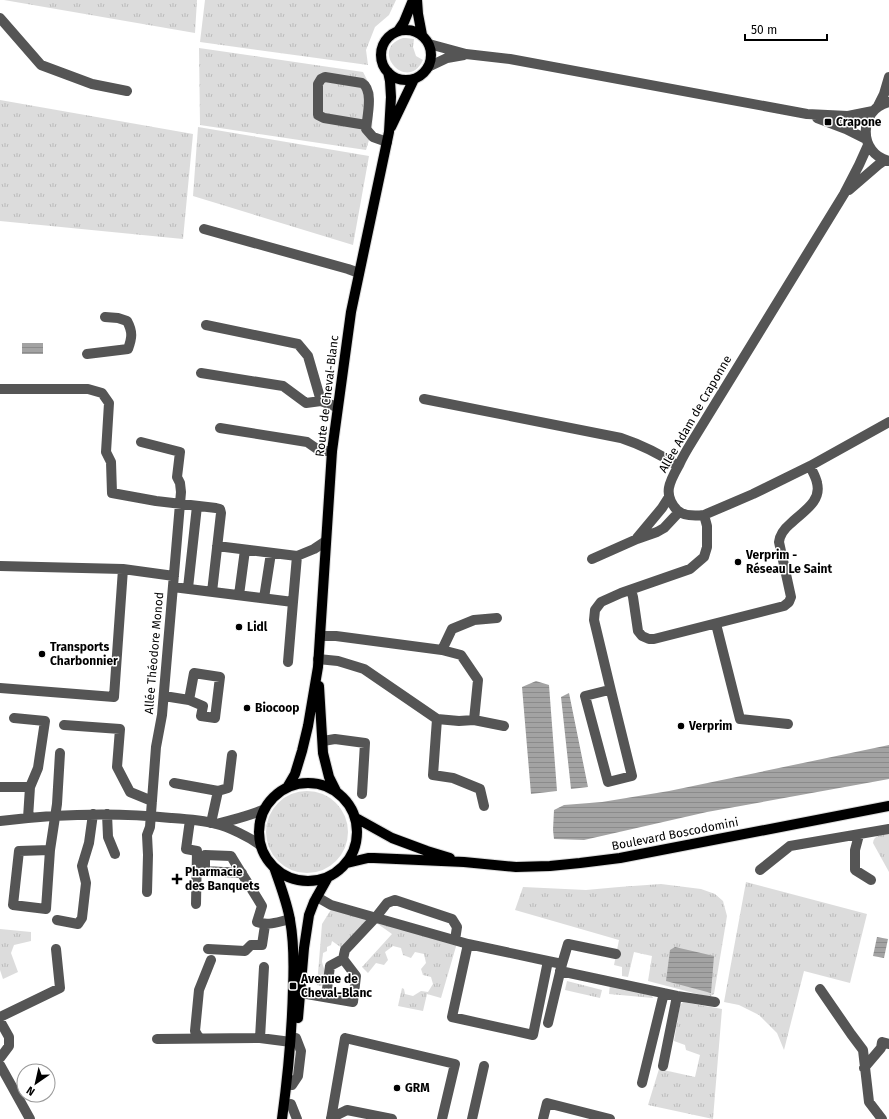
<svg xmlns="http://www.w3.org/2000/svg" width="889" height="1119" font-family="'Fira Sans',sans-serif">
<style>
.grass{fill:url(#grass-tufts)}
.water{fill:url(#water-rules)}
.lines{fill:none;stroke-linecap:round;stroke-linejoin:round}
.major-casing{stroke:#dbdbdb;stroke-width:12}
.minor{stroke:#555;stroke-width:10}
.major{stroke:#000;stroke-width:10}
.poi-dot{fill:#000;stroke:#fff;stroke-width:1.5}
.labels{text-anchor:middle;stroke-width:3;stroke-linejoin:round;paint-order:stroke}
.poi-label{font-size:12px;font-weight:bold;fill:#000;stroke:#fff;text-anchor:start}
.street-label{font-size:12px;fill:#000;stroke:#fff}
</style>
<defs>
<pattern id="grass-tufts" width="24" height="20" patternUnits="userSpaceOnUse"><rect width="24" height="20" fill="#dcdcdc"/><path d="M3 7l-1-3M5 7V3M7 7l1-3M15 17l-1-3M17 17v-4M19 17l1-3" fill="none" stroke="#bbb"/></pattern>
<pattern id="water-rules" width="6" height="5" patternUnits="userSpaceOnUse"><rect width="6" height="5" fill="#a3a3a3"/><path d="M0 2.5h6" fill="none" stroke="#8b8b8b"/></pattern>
</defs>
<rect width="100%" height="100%" fill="#fff"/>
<!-- grass -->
<path class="grass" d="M 4,0 L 197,0 L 195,33 Z
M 205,0 L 396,0 L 389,15 L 375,27 L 366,50 L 368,65 L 200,42 Z
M 403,38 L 406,38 L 414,39 L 413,47 L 416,56 L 423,60 C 407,94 368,49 403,38 Z
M 199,48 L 363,72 L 374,93 L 372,130 L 366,150 L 200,125 Z
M 0,100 L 193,134 L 183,239 L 0,221 Z
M 198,127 L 369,156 L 353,245 L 193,196 Z
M266 832a41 41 0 1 1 82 0a41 41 0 1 1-82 0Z
M 889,833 L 889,872 L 873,843 C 874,835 881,835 889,833 Z
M 746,882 L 867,914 L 850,983 L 804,971 L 784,1050 L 777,1033 L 759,1015 L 739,1005 L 724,1002 Z
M 661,884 L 701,889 L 715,894 L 723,901 L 727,916 L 714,994 L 709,997 L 648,981 L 652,956 L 634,952 L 628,977 L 622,976 L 622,967 L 614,965 L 619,940 L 515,910 L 523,887 L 586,890 L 619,887 Z
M 332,908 L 366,919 L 366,921 L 342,948 L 332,941 L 331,945 L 327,947 L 327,951 L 323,953 C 323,956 322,959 322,962 C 325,974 330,976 321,986 L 317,985 L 322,924 Z
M 375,922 L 457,943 L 441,998 L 427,994 L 423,1011 L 398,1006 L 402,988 L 404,989 L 405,994 L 413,996 L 421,991 L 428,992 L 433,984 L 431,977 L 423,975 L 421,969 L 426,963 L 424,954 L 415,952 L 411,958 L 403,955 L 401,948 L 393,946 L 385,952 L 388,960 L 384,965 L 376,963 L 368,973 L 362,967 L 392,934 Z
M 0,929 L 31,932 L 31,941 L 14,945 L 11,953 L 18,972 L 3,979 L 0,970 Z
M 567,981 L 602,990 L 600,998 L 565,990 Z
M 610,983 L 651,992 L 653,998 L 609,994 Z
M 683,1002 L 722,1009 L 713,1119 L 648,1105 L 659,1069 L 695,1077 L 700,1055 L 686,1050 L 685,1045 L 674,1041 L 680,1005 Z"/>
<!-- water -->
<path class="water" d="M 22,343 L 43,343 L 43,354 L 22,354 Z
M 536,681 L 549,685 L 557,791 L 531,794 L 522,687 Z
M 569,693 L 588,787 L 571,789 L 561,697 Z
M 889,745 L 889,779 L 707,812 L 584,840 L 554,839 L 553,830 L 554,810 L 564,805 L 602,802 L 669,791 Z
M 877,937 L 888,939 L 884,958 L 873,956 Z
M 675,947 L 714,956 L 711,993 L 666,981 L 670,950 Z"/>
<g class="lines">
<defs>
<path id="major" d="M 417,0 L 418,14 L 422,35
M381 55a25 25 0 1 1 50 0a25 25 0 1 1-50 0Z
M 398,31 L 404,22 L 413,0
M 391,127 L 414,79
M 319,686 L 323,753 L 329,777 L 336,791
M259 832a49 49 0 1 1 98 0a49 49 0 1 1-98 0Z
M 288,786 L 295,774 L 302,751 L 308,726 L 318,667 L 332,451 L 351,312 L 389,132 L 391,97 L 390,81 L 388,72
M 356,818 L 392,838 L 427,851 L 450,858
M 347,863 L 368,858 L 374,858 L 464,862 L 516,867 L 550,866 L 580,863 L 620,858 L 889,806
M 274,867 C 280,885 287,902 290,920 C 294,942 294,965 293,988 C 292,1032 288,1075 282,1119
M 298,1018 L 304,948 L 309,915 L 314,902 L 328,877"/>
</defs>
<!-- major casing -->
<use href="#major" class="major-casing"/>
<!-- minor -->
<path class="minor" d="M 0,18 L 41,65 L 92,84 L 127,91
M 429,44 L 466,54 L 510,59 L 807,114 L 848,116 L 873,111
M 428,67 L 447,58 L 464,55
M 889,102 C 858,109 858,154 889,161
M 878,106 L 884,94 L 889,77
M 817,118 L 846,129 L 866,139
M 366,125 L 324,118 L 318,115 L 318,84 L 321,79 L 325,77 L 362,83 C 374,90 367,117 366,129 L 373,137 L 387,142
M 868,145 L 859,165 L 844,194 L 693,440 C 688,448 683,456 679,465 C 670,481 662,494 677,510 C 683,516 695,516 704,515 L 753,494 L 810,466 L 889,422
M 849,190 L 878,165 L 885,160
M 204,229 L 348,269 L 359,273
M 206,325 L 298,344 L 308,356 L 321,401 L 337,407
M 87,354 L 128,349 C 132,338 133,332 127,321 L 118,318 L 105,317
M 201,373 L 283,386 L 306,403 L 321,401
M 0,389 L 88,389 L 102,393 L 109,403 L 106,452 L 111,462 L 112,493 L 156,501 L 216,508 L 220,509 L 221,513 L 212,592
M 424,399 L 621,438 C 642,445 660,454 678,466
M 220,428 L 307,442 L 320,451 L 332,451
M 141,442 L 180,452 L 177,477 L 180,483 L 181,492 L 162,715 L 156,747 L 150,827 L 147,835 L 148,855 L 147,892
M 637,538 L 662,508 L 669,497
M 217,546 L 297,556 L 293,602
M 297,556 L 314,549 L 326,541
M 592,559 L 637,539 L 657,532 L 664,528 L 679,512
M 0,566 L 123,569 L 174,576
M 173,587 L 293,602 L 288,662
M 188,588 L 197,506
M 631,590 L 633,597 L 638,631 L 642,636 L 649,639 L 654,639 L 784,606 L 789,602 L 791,597 L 779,542 C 780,534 784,529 790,524 C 802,512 822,502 817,483 C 816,477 812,471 810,466
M 239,595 L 245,550
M 264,598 L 271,553
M 716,624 L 740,719 L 788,724
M 320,636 L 336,636 L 442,650 L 452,629 L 474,620 L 497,618
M 442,650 L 461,655 L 478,680 L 474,720 L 504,726
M 318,659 L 338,661 L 364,669 L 437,719 L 433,775 L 453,778 L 480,789 L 484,806
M 0,688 L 114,697 L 123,569
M 611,691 L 632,776 L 608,782 L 585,696 L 605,691 L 611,691 L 594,620 L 595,610 L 601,602 L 621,593 L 690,569 L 704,557 L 707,547 L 707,526 L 704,515
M 164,696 L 189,700 L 203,706 L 201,716 L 215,718 L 220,677 L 194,673 L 189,700
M 14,718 L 45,721 L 38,768 L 30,787
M 437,719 L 459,721 L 474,720
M 64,725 L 120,729 L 117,767 L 130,792 L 152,801
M 323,741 L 335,739 L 365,743 L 362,794
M 174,783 L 218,791
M 0,787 L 30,787 L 28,818
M 107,814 L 108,837 L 115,854
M 190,820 L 186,849 L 197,851 L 196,904
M 0,821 C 57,814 114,812 171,818 C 186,819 202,820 216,824 C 229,827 249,837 260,845
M 211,823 L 218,791 L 228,788 L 232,755
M 216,824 C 233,820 248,816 263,810
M 859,835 L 855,850 L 855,870 L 871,880
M 50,850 L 46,909 L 13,905 L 19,851 L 50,850 L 57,804 L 60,753
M 760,870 L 790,846 L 889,829
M 242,873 L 205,871 L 205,855 L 231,856 C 241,873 252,889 262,906 L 257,922 C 268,926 279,922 290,919
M 317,897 L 331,905 L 468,944 L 562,964 L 548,1023
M 57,920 L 78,924 L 82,918 L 86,883 L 82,866 L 89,843 L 93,814
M 468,944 L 452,1017 L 533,1035 L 548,961
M 208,949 L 245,951 L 251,945 L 262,945 L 265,925
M 343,959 L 345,950 L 376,917 L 387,903 L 395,900 L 452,919 L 457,927 L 455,940
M 562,964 L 568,944 L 616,954
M 264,967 L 260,1038 L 291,1042
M 560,971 L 677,996 L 715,1002
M 820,989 L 851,1034 L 863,1050 L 869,1102 L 882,1119
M 301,993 L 353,1002 L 356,976 L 343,959 L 330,966 L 326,997
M 0,1017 L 60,988 L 56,949
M 0,1021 L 9,1037 L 9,1046 L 0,1058
M 199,1038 L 195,1031 L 199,990 L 211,960
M 157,1039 L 260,1038
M 0,1065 L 30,1119
M 663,1066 L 677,996
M 864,1068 L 881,1048 L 882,1042 L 889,1044
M 642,1083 L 664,993
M 292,1085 L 298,1076 L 301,1051 L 296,1038
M 291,1104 L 297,1119
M 331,1118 L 347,1110 L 392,1119
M 331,1119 L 345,1038 L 455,1064 L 442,1119
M 472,1119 L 484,1066
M 543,1119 L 547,1103 L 610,1119"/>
<!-- major -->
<use href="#major" class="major"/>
</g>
<!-- markers -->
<g class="poi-dot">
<rect x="824" y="118" width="8" height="8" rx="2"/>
<circle cx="738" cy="562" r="4"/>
<circle cx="239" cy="627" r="4"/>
<circle cx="42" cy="654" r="4"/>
<circle cx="247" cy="708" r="4"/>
<circle cx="681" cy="726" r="4"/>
<path d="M175 873h4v4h4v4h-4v4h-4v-4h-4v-4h4z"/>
<rect x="289" y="982" width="8" height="8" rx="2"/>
<circle cx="397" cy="1088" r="4"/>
</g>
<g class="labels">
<!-- poi labels -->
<g class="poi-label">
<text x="836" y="126">Crapone</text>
<text x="746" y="559">Verprim -<tspan x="746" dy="14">Réseau Le Saint</tspan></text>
<text x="247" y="631">Lidl</text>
<text x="50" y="651">Transports<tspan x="50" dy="14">Charbonnier</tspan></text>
<text x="255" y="712">Biocoop</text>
<text x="689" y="730">Verprim</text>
<text x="185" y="876">Pharmacie<tspan x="185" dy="14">des Banquets</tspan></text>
<text x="301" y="983">Avenue de<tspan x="301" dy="14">Cheval-Blanc</tspan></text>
<text x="405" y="1092">GRM</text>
</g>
<!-- street labels -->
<g class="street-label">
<text transform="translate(327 396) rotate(-83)" y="4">Route de Cheval-Blanc</text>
<text transform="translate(695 414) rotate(-60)" y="4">Allée Adam de Craponne</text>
<text transform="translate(154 653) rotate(-85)" y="4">Allée Théodore Monod</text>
<text transform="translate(675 834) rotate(-11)" y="4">Boulevard Boscodomini</text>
</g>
</g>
<!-- north arrow -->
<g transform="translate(36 1083) rotate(214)"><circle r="19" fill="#ffffff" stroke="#999999"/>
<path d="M0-3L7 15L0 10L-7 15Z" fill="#000000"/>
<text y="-6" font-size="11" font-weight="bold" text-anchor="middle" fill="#000000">N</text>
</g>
<!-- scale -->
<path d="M745 34v6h82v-6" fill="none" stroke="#000000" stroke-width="2"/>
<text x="751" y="34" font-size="12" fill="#000000" stroke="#ffffff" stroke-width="3" paint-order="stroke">50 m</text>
</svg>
